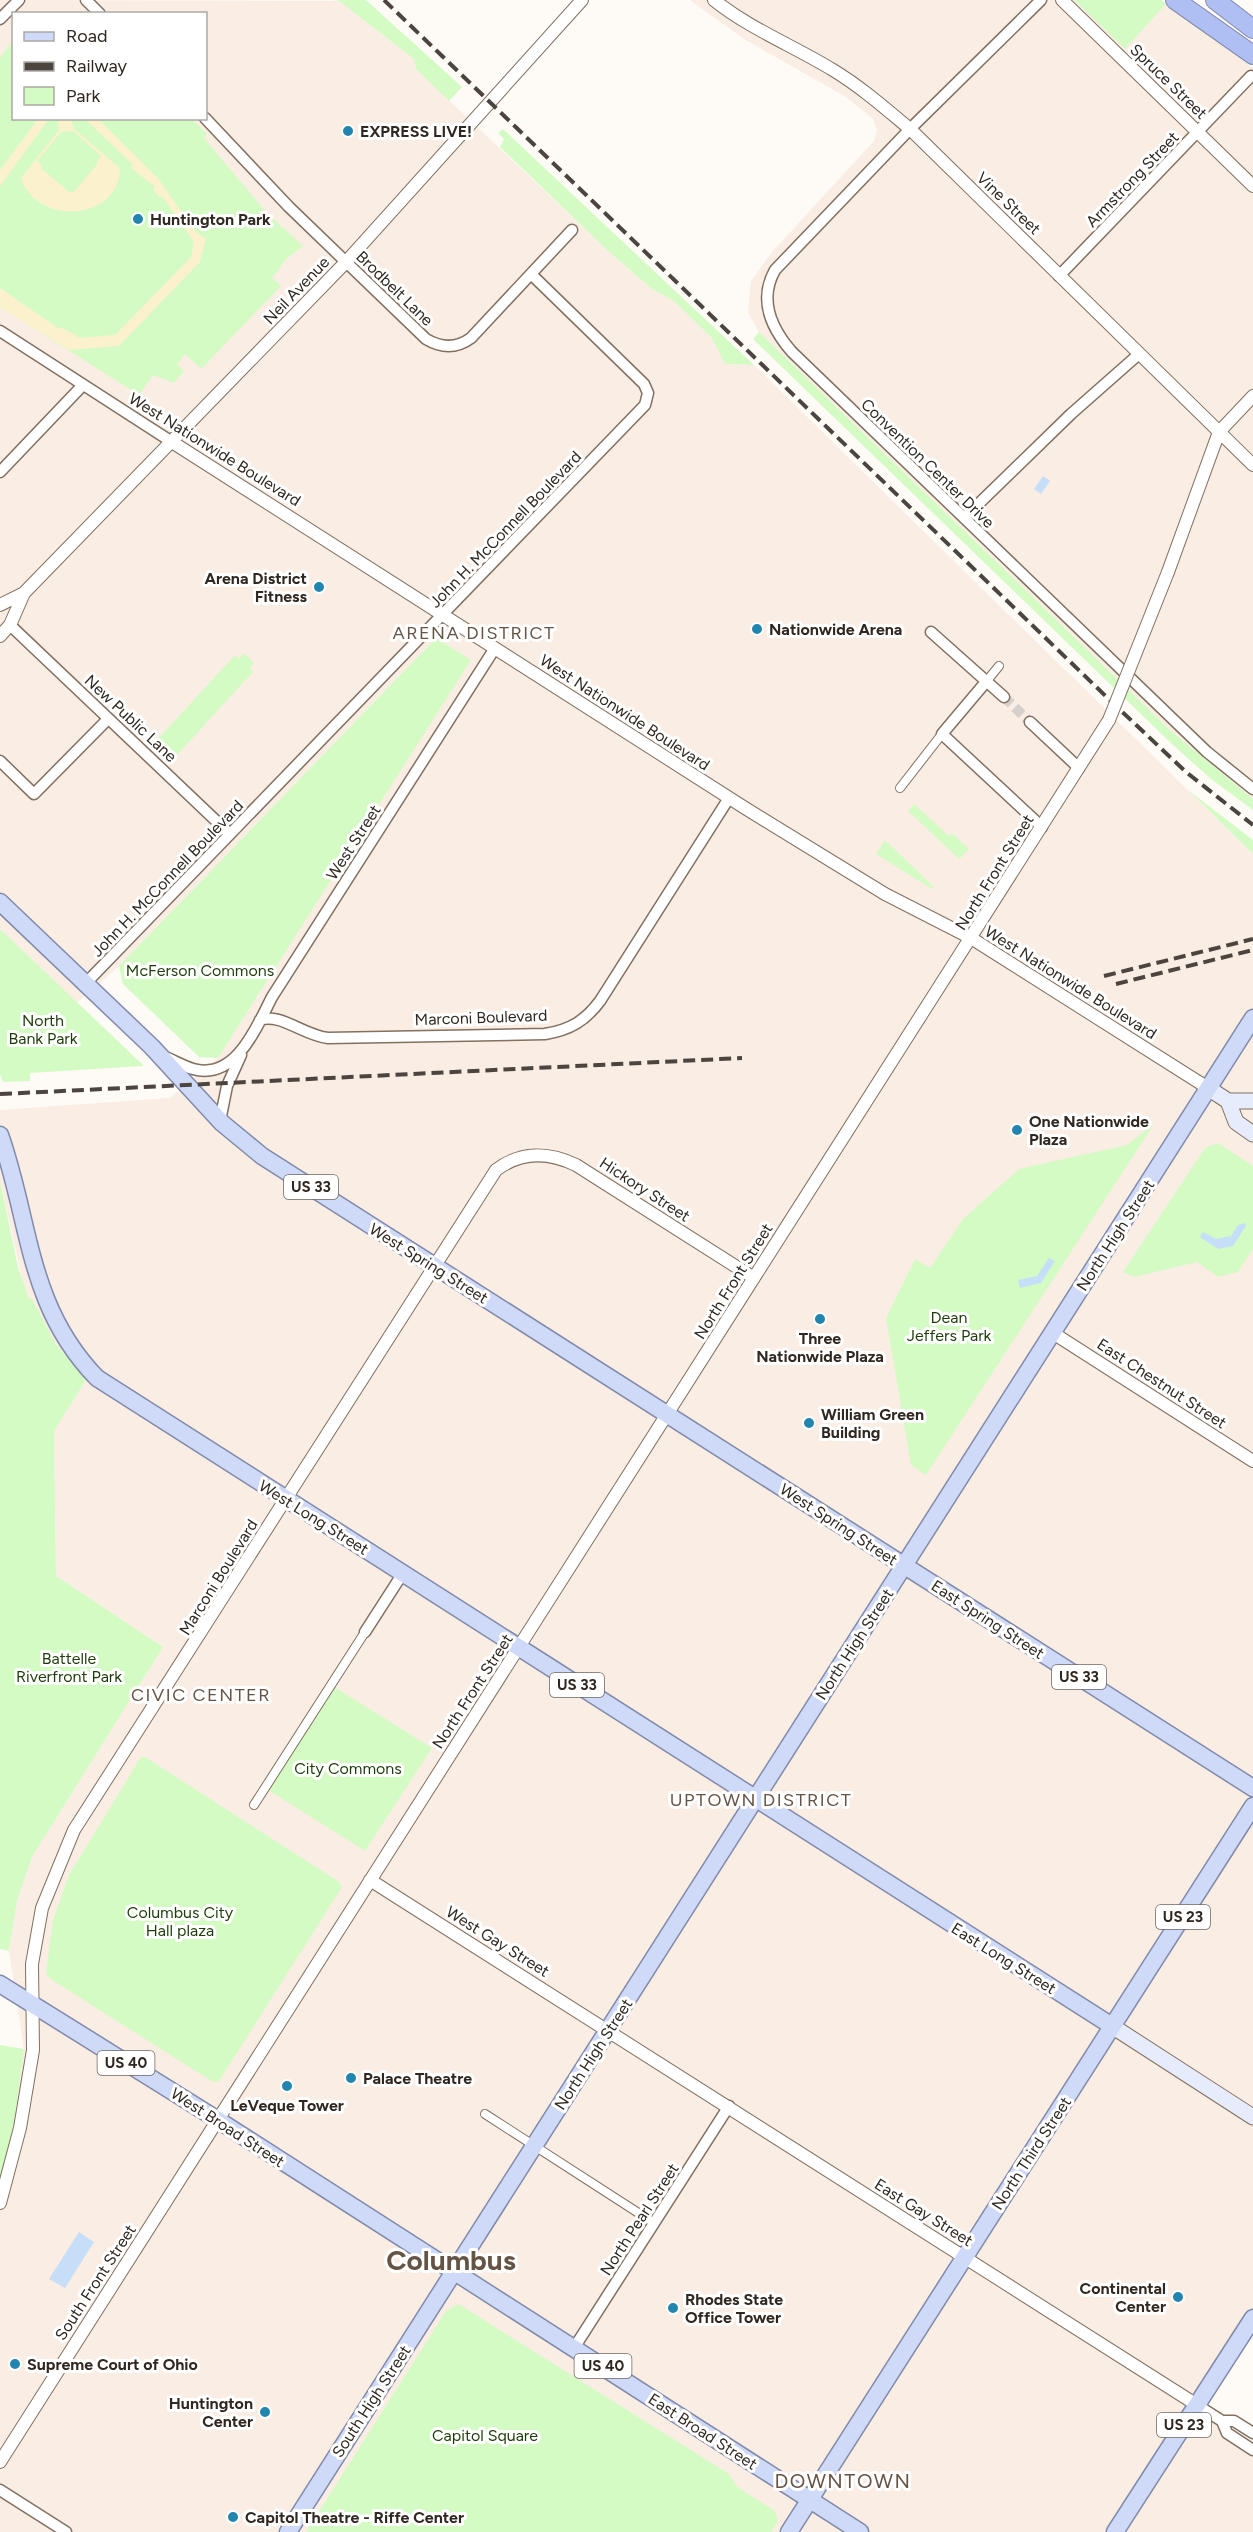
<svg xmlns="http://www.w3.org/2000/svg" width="1253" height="2532" font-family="Figtree,sans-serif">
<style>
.built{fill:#f9ede4;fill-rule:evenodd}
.green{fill:#d5fbc4}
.sand{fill:#fbf1cc;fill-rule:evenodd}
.water{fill:#c7def9}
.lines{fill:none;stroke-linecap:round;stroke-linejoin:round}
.minor-tunnel{stroke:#d5d0cb;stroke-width:10;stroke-dasharray:10 5;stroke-linecap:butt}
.pedestrian-casing{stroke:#827060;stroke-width:10}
.minor-casing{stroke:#827060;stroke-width:13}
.tertiary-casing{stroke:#827060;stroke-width:14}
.secondary-casing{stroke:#827060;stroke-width:17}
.primary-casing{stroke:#828aaa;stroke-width:19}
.motorway-casing{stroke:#828aaa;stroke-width:20}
.pedestrian{stroke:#fff;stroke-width:8}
.minor{stroke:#fff;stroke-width:10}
.tertiary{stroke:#fff;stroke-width:12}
.secondary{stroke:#e7ecfc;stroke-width:15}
.primary{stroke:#cfd9f8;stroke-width:16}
.motorway{stroke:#afbff4;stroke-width:18}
.rail{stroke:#4c443e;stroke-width:4;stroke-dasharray:12 6;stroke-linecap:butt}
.tertiary-bridge-casing{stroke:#827060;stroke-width:14;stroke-linecap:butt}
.tertiary-bridge{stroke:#fff;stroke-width:12}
.poi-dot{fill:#2185af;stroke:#fff;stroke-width:2}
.labels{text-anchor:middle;stroke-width:6;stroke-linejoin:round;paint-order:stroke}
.shield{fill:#fff;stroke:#6d6863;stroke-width:1.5}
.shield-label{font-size:15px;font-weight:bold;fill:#2f2720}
.street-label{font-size:16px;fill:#2f2720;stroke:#fff}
.poi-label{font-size:16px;font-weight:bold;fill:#2f2720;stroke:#fff;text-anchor:start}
.park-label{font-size:16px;fill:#1d3c09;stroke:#fff}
.neighbourhood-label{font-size:18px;letter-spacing:1.5px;fill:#655344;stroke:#fff}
.quarter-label{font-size:20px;letter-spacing:1.5px;fill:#655344;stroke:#fff}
.town-label{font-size:28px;font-weight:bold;fill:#655344;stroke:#fff}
</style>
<rect width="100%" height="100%" fill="#fefaf6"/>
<!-- built -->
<path class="built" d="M 0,0 L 339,1 L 414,59 L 416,69 L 607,250 L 652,289 L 674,301 L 712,338 L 725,364 L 754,365 L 1253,854 L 1253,2318 L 1198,2405 L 1253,2450 L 1253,2532 L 0,2532 L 0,2180 L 14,2126 L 24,2049 L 9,1951 L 17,1901 L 32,1857 L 163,1647 L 56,1576 L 54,1431 L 86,1380 L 56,1344 L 32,1299 L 29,1300 L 24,1287 L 0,1181 L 0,1110 L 170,1098 L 218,1058 L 470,660 L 436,638 L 119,966 L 77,1003 L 0,929 ZM 14,14 L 206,14 L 206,118 L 14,118 Z
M 690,0 L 1074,0 L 1125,48 L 1166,4 L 1253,68 L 1253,799 L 1171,731 L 759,332 L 748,312 L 751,281 L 772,252 L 874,141 L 877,130 L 873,119 L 846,97 L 744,39 Z"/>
<!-- green -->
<path class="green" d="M 333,0 L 366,0 L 462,87 L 449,101 L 416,69 L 414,59 L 339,1 Z
M 1074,0 L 1161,0 L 1166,4 L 1125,49 Z
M 13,40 L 14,118 L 192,119 L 207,134 L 204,138 L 266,212 L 303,246 L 286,259 L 272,278 L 281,286 L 201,369 L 185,354 L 177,364 L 184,371 L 174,383 L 153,375 L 139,395 L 0,307 L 0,58 Z
M 503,129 L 520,145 L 754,365 L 725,364 L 712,338 L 674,301 L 652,289 L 607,250 L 500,147 L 504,139 L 498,133 Z
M 759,332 L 1171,731 L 1253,799 L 1253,810 L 1211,779 L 1172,744 L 753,339 Z
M 436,638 L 471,660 L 218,1058 L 199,1057 L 123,984 L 119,966 Z
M 244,653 L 254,663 L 250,668 L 253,672 L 175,757 L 157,740 L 235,655 L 239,659 Z
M 1188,790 L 1253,840 L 1253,854 Z
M 914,804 L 949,836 L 952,833 L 969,849 L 959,859 L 908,811 Z
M 885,840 L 934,887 L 932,889 L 876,854 Z
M 0,929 L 144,1066 L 30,1073 L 30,1081 L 3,1082 L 0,1074 Z
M 1154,1124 L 926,1475 L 911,1465 L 886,1318 L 915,1259 L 930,1268 L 963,1219 L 1019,1169 L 1127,1145 Z
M 1218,1143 L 1253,1166 L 1253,1249 L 1238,1272 L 1218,1277 L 1197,1262 L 1134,1277 L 1123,1272 L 1205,1148 Z
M 0,1181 L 18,1267 L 29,1299 L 32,1299 L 56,1344 L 86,1380 L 54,1431 L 56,1576 L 163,1647 L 32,1857 L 17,1901 L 9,1951 L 0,1949 Z
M 331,1685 L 432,1748 L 365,1851 L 265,1788 Z
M 141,1757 L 145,1757 L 339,1882 L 342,1887 L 219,2081 L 213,2082 L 49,1978 L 46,1973 L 53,1920 L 69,1875 Z
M 0,2045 L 24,2049 L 14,2126 L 0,2180 Z
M 456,2305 L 460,2305 L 729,2474 L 737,2487 L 775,2511 L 778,2521 L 771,2532 L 306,2532 L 446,2311 Z"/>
<!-- sand -->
<path class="sand" d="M 38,119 L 49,119 L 0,186 L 0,170 Z
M 61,119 L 71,119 L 74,129 L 120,168 C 120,221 37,227 21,178 L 59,130 L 58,123 ZM 73,131 L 101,156 L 97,161 L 98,163 L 74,192 L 69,192 L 41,168 L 43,166 L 37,161 L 61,132 Z
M 85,119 L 98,119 L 157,177 L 195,231 L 206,239 L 200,262 L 119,346 L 69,350 L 0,307 L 0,288 L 58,328 L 63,328 L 80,338 L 115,335 L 191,257 L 194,242 L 162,196 L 159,197 L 153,190 L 155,187 L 131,168 L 133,165 Z"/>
<!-- water -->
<path class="water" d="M 1043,476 L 1050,481 L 1041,494 L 1034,489 Z
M 1245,1223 L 1246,1226 L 1233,1246 L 1218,1249 L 1200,1237 L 1203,1232 L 1216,1239 L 1231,1236 L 1238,1225 Z
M 1049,1258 L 1055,1261 L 1041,1283 L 1020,1288 L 1018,1280 L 1037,1276 Z
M 79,2232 L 94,2242 L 65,2288 L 49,2279 Z"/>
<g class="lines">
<!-- minor-tunnel -->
<path class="minor-tunnel" d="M 1004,697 L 1030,722"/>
<defs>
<path id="pedestrian" d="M 985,683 L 999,666
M 900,788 L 942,734
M 254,1805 L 365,1632
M 485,2114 L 654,2223"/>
<path id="minor" d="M 86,0 L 100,14
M 1041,0 L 910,129 L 775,270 C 758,300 771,328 792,352 L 1207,752 L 1253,789
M 0,19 L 19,0
M 205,118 L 289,207 L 426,339 C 441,348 456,349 471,338 L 572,230
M 1059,276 L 1251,76
M 0,331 L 172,442
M 0,472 L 83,385
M 964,518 L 1071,414 L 1139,354
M 10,625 L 230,834
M 931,632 L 1004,697
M 985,683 L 942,734 L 1042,827
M 1030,722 L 1079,768
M 0,761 L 34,794 L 108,719
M 86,983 L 645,405 L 648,393 L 644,384 L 531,274
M 260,1020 C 279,1012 305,1036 328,1038 L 545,1034 C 570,1030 585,1021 600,1001 L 729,798
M 163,1056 C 173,1060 183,1066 193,1069 C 236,1081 257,1026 272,997 L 495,648
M 220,1121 L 227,1086 L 241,1055
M 365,1632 L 403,1573
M 574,2348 L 729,2106
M 1197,2405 L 1222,2421 L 1234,2421 L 1253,2433
M 1222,2421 L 1227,2433 L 1253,2450
M 0,2490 L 66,2532"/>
<path id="tertiary" d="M 714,0 C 750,29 794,46 833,70 C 861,87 885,108 910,129 L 1253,465
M 1062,0 L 1253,186
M 172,442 L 745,808 L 885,894 L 971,938 L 1208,1088
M 1168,572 L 1219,432 L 1253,396
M 0,605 L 24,593 L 346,262 L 582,0
M 0,636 L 10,625 L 24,593
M 1053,1333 L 1253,1461
M 370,1880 L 1197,2405
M 0,2203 L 20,2128 L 33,2050 L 32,1964 L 42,1908 L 74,1830 L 496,1170 C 521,1151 549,1152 576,1165 L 754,1278
M 0,2462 L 1109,720"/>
<path id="secondary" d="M 1208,1088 L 1228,1101 L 1253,1101
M 1228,1101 L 1236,1122 L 1253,1134
M 1112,2026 L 1253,2117"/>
<path id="primary" d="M 0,902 L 152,1047 L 222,1123 L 262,1156 L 1253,1788
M 0,1135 C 31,1223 27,1306 97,1378 L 1112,2026
M 0,1984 L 218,2120 L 860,2532
M 288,2532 L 1253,1018
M 789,2532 L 1253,1806
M 1115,2532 L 1253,2318"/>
<path id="motorway" d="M 1175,0 L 1253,55
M 1215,0 L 1253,29"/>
</defs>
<!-- pedestrian casing -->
<use href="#pedestrian" class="pedestrian-casing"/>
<!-- minor casing -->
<use href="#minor" class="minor-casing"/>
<!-- tertiary casing -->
<use href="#tertiary" class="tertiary-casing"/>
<!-- secondary casing -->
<use href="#secondary" class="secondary-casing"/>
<!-- primary casing -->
<use href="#primary" class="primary-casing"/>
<!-- motorway casing -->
<use href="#motorway" class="motorway-casing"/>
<!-- pedestrian -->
<use href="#pedestrian" class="pedestrian"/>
<!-- minor -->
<use href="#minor" class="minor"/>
<!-- tertiary -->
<use href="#tertiary" class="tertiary"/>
<!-- secondary -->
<use href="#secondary" class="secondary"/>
<!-- primary -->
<use href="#primary" class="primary"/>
<!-- motorway -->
<use href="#motorway" class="motorway"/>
<!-- rail -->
<path class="rail" d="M 384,0 L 1116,706 L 1186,772 L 1253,825
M 1104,976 L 1253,939
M 1116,984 L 1253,950
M 0,1094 L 742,1058"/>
<defs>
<path id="tertiary-bridge" d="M 1109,720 L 1168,572"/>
</defs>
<!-- tertiary-bridge casing -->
<use href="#tertiary-bridge" class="tertiary-bridge-casing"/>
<!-- tertiary-bridge -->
<use href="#tertiary-bridge" class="tertiary-bridge"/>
</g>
<!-- markers -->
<g class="poi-dot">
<circle cx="348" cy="131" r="6"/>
<circle cx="138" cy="219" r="6"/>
<circle cx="319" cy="587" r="6"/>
<circle cx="757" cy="629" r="6"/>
<circle cx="1017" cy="1130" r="6"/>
<circle cx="820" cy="1319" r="6"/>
<circle cx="809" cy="1423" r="6"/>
<circle cx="351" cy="2078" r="6"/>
<circle cx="287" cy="2086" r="6"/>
<circle cx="1178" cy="2297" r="6"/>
<circle cx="673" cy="2308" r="6"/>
<circle cx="15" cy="2364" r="6"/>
<circle cx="265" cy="2412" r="6"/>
<circle cx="233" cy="2517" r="6"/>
</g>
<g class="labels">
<!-- shield labels -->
<g class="shield">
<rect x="284" y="1175" width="54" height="24" rx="4.5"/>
<rect x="1052" y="1665" width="54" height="24" rx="4.5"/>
<rect x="550" y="1673" width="54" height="24" rx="4.5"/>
<rect x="1156" y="1905" width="54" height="24" rx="4.5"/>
<rect x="97.5" y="2051" width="57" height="24" rx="4.5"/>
<rect x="574.5" y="2354" width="57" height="24" rx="4.5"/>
<rect x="1157" y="2413" width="54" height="24" rx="4.5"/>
</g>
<g class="shield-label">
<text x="311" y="1192">US 33</text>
<text x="1079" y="1682">US 33</text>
<text x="577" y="1690">US 33</text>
<text x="1183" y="1922">US 23</text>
<text x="126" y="2068">US 40</text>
<text x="603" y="2371">US 40</text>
<text x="1184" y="2430">US 23</text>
</g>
<!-- street labels -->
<g class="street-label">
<text transform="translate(1169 81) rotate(44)" y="6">Spruce Street</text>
<text transform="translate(1132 179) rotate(-46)" y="6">Armstrong Street</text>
<text transform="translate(1009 203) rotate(44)" y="6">Vine Street</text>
<text transform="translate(395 288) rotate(44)" y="6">Brodbelt Lane</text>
<text transform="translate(296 290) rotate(-46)" y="6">Neil Avenue</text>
<text transform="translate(215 449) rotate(32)" y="6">West Nationwide Boulevard</text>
<text transform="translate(928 463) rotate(44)" y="6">Convention Center Drive</text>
<text transform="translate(505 529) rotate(-46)" y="6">John H. McConnell Boulevard</text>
<text transform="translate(625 712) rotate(33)" y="6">West Nationwide Boulevard</text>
<text transform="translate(131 718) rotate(43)" y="6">New Public Lane</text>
<text transform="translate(353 842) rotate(-57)" y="6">West Street</text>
<text transform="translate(994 872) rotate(-58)" y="6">North Front Street</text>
<text transform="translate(167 878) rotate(-46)" y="6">John H. McConnell Boulevard</text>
<text transform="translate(1071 982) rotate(32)" y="6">West Nationwide Boulevard</text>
<text transform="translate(481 1017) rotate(-2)" y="6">Marconi Boulevard</text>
<text transform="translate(645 1189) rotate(33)" y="6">Hickory Street</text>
<text transform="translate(1115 1235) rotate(-57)" y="6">North High Street</text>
<text transform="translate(429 1263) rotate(32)" y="6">West Spring Street</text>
<text transform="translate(733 1281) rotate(-58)" y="6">North Front Street</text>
<text transform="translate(1162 1383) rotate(33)" y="6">East Chestnut Street</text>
<text transform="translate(314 1517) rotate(32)" y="6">West Long Street</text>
<text transform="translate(839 1524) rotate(33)" y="6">West Spring Street</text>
<text transform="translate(218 1577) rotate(-58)" y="6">Marconi Boulevard</text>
<text transform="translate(988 1619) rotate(33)" y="6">East Spring Street</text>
<text transform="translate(854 1644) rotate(-57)" y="6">North High Street</text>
<text transform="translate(472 1691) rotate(-57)" y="6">North Front Street</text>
<text transform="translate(498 1941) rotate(32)" y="6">West Gay Street</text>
<text transform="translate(1004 1958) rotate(32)" y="6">East Long Street</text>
<text transform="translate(593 2054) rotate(-57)" y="6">North High Street</text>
<text transform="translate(228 2127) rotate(33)" y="6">West Broad Street</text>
<text transform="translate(1031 2153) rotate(-57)" y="6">North Third Street</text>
<text transform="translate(924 2212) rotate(32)" y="6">East Gay Street</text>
<text transform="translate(639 2219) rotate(-57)" y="6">North Pearl Street</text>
<text transform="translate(95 2282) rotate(-57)" y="6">South Front Street</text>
<text transform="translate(371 2401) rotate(-57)" y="6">South High Street</text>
<text transform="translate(703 2431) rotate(33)" y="6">East Broad Street</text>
</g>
<!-- poi labels -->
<g class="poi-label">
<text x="360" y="137">EXPRESS LIVE!</text>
<text x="150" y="225">Huntington Park</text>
<text x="307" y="584" text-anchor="end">Arena District<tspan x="307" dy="18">Fitness</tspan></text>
<text x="769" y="635">Nationwide Arena</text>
<text x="1029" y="1127">One Nationwide<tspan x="1029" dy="18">Plaza</tspan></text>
<text x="820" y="1344" text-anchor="middle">Three<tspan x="820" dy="18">Nationwide Plaza</tspan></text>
<text x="821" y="1420">William Green<tspan x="821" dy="18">Building</tspan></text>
<text x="363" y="2084">Palace Theatre</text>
<text x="287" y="2111" text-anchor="middle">LeVeque Tower</text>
<text x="1166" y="2294" text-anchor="end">Continental<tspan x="1166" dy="18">Center</tspan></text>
<text x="685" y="2305">Rhodes State<tspan x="685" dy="18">Office Tower</tspan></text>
<text x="27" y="2370">Supreme Court of Ohio</text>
<text x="253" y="2409" text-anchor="end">Huntington<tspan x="253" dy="18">Center</tspan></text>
<text x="245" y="2523">Capitol Theatre - Riffe Center</text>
</g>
<!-- park labels -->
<g class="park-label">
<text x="200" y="976">McFerson Commons</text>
<text x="43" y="1026">North<tspan x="43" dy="18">Bank Park</tspan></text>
<text x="949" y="1323">Dean<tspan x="949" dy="18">Jeffers Park</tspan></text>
<text x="69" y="1664">Battelle<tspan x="69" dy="18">Riverfront Park</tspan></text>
<text x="348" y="1774">City Commons</text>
<text x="180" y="1918">Columbus City<tspan x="180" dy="18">Hall plaza</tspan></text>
<text x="485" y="2441">Capitol Square</text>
</g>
<!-- neighbourhood labels -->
<g class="neighbourhood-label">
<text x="474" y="639">ARENA DISTRICT</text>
<text x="201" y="1701">CIVIC CENTER</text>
<text x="761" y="1806">UPTOWN DISTRICT</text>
</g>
<!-- quarter labels -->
<g class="quarter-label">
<text x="843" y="2488">DOWNTOWN</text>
</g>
<!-- town labels -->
<g class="town-label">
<text x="451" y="2270">Columbus</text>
</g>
</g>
<!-- legend -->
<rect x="12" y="12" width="195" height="108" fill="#ffffff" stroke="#aca9a6" stroke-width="1.5"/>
<rect x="24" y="32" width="30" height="9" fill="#cfd9f8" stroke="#aca9a6" stroke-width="1.5"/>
<text x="66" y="42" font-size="18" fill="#2f2720">Road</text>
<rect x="24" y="62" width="30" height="9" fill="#4c443e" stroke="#aca9a6" stroke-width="1.5"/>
<text x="66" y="72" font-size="18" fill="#2f2720">Railway</text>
<rect x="24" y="87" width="30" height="18" fill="#d5fbc4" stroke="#aca9a6" stroke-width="1.5"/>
<text x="66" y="102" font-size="18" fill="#2f2720">Park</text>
</svg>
